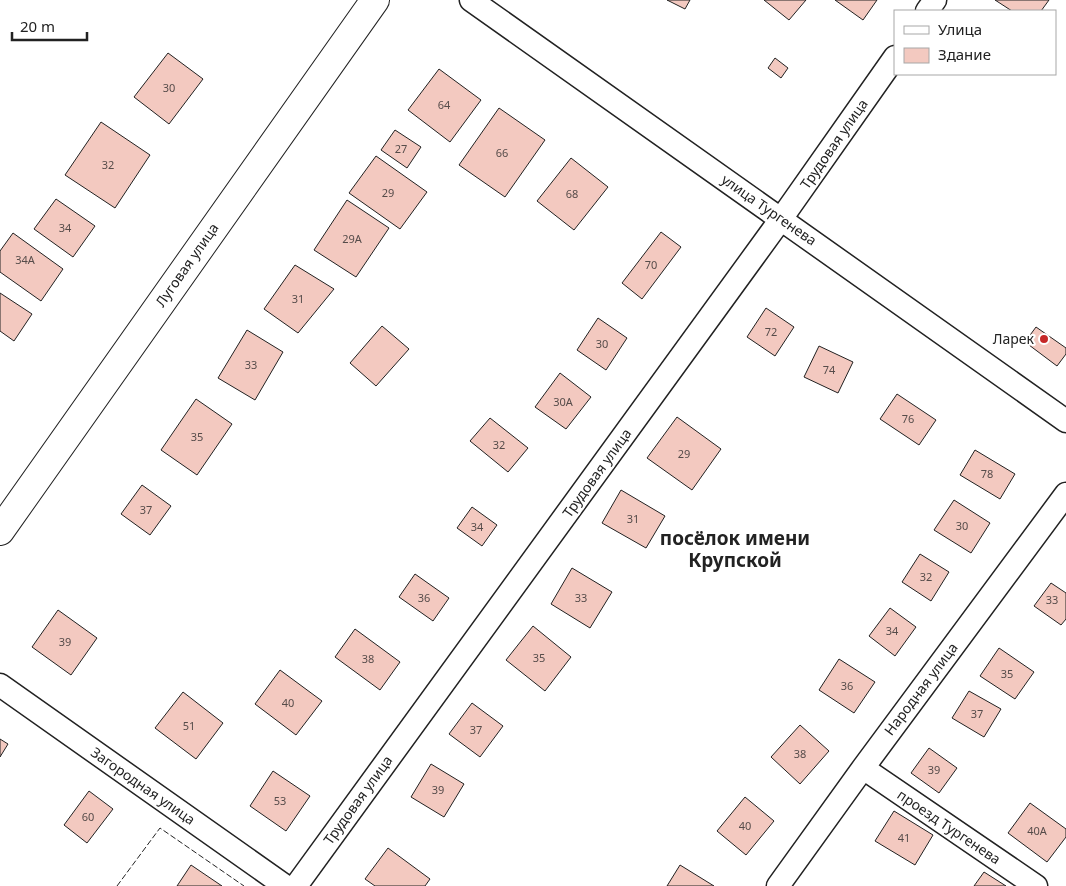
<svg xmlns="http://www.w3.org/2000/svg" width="1066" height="886" font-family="'Noto Sans',sans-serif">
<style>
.building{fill:#f3c9c0;stroke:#222}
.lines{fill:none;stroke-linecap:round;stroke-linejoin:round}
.street-casing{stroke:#222;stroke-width:25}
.secondary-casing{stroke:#222;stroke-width:30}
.street{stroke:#fff;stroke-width:22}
.secondary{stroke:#fff;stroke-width:28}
.fence{stroke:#222;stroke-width:1;stroke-dasharray:6 2.5;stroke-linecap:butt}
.poi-dot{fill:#c62828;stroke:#fff;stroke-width:2}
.labels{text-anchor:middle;stroke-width:4;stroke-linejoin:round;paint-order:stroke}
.number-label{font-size:11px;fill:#564c4a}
.street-label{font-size:14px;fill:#222;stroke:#fff}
.poi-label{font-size:14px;fill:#222;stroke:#fff;text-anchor:end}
.district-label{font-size:19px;font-weight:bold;fill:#222;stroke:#fff}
</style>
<rect width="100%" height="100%" fill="#fff"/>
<!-- building -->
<path class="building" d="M 667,0 L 690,0 L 685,9 Z
M 764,0 L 806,0 L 789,20 Z
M 835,0 L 877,0 L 863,20 Z
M 995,0 L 1049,0 L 1041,11 L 1012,11 Z
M 168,53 L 203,79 L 169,124 L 134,97 Z
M 775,58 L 788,68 L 781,78 L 768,68 Z
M 439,69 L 481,100 L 450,142 L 408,110 Z
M 499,108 L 545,140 L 505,197 L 459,165 Z
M 101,122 L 150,155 L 115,208 L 65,175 Z
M 395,130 L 421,147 L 407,168 L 381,150 Z
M 376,156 L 427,192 L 400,229 L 349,193 Z
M 571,158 L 608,187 L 574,230 L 537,201 Z
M 56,199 L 95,226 L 73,257 L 34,229 Z
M 347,200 L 389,228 L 356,277 L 314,250 Z
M 661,232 L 681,247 L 642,299 L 622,283 Z
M 13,233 L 63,269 L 41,301 L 0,272 L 0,251 Z
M 295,265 L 334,289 L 298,333 L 264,309 Z
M 0,293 L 32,314 L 14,341 L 0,331 Z
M 766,308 L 794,327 L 775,356 L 747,337 Z
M 598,318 L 627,338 L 606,370 L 577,350 Z
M 382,326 L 409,349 L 376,386 L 350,363 Z
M 1036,327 L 1066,348 L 1066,354 L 1057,366 L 1025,342 Z
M 247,330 L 283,352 L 255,400 L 218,378 Z
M 819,346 L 853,362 L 838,393 L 804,377 Z
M 560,373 L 591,397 L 566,429 L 535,407 Z
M 897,394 L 936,420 L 919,445 L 880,419 Z
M 196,399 L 232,424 L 197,475 L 161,450 Z
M 677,417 L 721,449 L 692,490 L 647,458 Z
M 490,418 L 528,448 L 508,472 L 470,441 Z
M 975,450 L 1015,474 L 1000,499 L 960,475 Z
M 142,485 L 171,506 L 150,535 L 121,514 Z
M 621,490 L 665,516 L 646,548 L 602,523 Z
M 954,500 L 990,523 L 971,553 L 934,530 Z
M 472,507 L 497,525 L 482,546 L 457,528 Z
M 920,554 L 949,572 L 931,601 L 902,582 Z
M 572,568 L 612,592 L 590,628 L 551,604 Z
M 415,574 L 449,598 L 433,621 L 399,597 Z
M 1051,583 L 1066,593 L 1066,619 L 1061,625 L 1034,606 Z
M 890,608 L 916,627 L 895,656 L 869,636 Z
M 58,610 L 97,638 L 71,675 L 32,647 Z
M 533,626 L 571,657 L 545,691 L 506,660 Z
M 355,629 L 400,662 L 380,690 L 335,657 Z
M 999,648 L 1034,672 L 1015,699 L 980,676 Z
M 839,659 L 875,682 L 854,713 L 819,690 Z
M 280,670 L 322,701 L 296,735 L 255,704 Z
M 969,691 L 1001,709 L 984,737 L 952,718 Z
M 183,692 L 223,723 L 196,759 L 155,728 Z
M 472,703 L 503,726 L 480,757 L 449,734 Z
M 800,725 L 829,751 L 800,784 L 771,757 Z
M 0,739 L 8,744 L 0,757 Z
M 929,748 L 957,768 L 939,793 L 911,773 Z
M 431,764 L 464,784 L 444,817 L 411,797 Z
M 273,771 L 310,796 L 286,831 L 250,806 Z
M 89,791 L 113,809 L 87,843 L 64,825 Z
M 745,797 L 774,821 L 746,855 L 717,831 Z
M 1030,803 L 1066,829 L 1066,837 L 1047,862 L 1008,833 Z
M 894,811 L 933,835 L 915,865 L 875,841 Z
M 388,848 L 430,879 L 425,886 L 375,886 L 365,879 Z
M 191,865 L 222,886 L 177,886 Z
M 680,865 L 714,886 L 667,886 Z
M 984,872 L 1006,886 L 974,886 Z"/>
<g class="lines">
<defs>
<path id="street" d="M 471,0 L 1066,421
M 927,11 L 935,0
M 0,685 L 285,886
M 863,768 L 1036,886
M 296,886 L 781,219 L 895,57
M 778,886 L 863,768 L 1066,494"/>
<path id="secondary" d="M 0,531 L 375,0"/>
</defs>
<!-- street casing -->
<use href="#street" class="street-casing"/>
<!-- secondary casing -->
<use href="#secondary" class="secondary-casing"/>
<!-- street -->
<use href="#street" class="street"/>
<!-- secondary -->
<use href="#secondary" class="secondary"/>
<!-- fence -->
<path class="fence" d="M 117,886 L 160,828 L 244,886"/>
</g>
<!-- markers -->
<circle class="poi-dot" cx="1044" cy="339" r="5"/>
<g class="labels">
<!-- number labels -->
<g class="number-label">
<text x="169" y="92">30</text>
<text x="444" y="109">64</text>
<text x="401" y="153">27</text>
<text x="502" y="157">66</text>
<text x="108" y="169">32</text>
<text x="388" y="197">29</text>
<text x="572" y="198">68</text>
<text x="65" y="232">34</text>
<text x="352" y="243">29А</text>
<text x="25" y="264">34А</text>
<text x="651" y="269">70</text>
<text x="298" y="303">31</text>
<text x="771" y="336">72</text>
<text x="602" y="348">30</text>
<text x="251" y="369">33</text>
<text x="829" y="374">74</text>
<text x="563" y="406">30А</text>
<text x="908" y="423">76</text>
<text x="197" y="441">35</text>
<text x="499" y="449">32</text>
<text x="684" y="458">29</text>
<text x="987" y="478">78</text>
<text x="146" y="514">37</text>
<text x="633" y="523">31</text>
<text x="962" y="530">30</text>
<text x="477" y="531">34</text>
<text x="926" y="581">32</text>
<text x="424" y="602">36</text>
<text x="581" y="602">33</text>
<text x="1052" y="604">33</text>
<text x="892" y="635">34</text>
<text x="65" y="646">39</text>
<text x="539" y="662">35</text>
<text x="368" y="663">38</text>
<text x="1007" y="678">35</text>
<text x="847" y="690">36</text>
<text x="288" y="707">40</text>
<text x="977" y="718">37</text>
<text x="189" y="730">51</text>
<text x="476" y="734">37</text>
<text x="800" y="758">38</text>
<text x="934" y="774">39</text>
<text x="438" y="794">39</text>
<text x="280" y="805">53</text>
<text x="88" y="821">60</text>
<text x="745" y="830">40</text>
<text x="1037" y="835">40А</text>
<text x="904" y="842">41</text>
</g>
<!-- street labels -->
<g class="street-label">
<text transform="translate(834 144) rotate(-55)" y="5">Трудовая улица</text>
<text transform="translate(769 210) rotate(35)" y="5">улица Тургенева</text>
<text transform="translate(187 265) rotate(-55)" y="5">Луговая улица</text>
<text transform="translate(597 473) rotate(-54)" y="5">Трудовая улица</text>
<text transform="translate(921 689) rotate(-53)" y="5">Народная улица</text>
<text transform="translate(143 786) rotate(35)" y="5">Загородная улица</text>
<text transform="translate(358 800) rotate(-54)" y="5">Трудовая улица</text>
<text transform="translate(949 827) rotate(34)" y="5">проезд Тургенева</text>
</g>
<!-- poi labels -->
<g class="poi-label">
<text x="1034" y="344">Ларек</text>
</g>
<!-- district labels -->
<g class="district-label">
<text x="735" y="545">посёлок имени<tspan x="735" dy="22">Крупской</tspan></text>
</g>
</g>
<!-- legend -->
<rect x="894" y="10" width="162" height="65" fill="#ffffff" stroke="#a7a7a7"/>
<rect x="904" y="26" width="25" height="8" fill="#ffffff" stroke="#a7a7a7"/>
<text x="938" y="35" font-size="15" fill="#222222">Улица</text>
<rect x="904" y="48" width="25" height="15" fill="#f3c9c0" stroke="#a7a7a7"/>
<text x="938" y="60" font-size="15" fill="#222222">Здание</text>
<!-- scale -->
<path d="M12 32v8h75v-8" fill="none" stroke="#222222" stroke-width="2.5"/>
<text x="20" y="32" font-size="15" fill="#222222" stroke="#ffffff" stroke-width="4" paint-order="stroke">20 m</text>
</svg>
